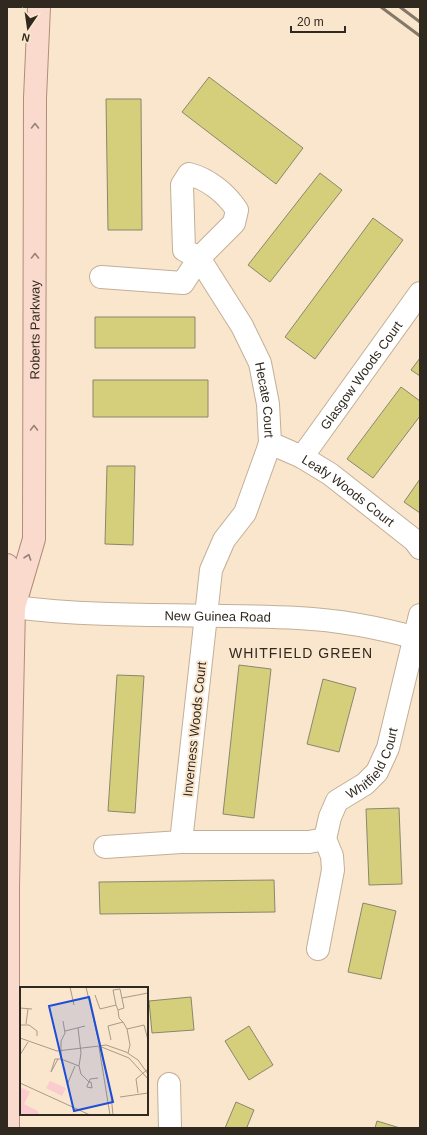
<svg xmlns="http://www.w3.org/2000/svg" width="427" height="1135" font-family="Arial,sans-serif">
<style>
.building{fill:#d5cf7c;stroke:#89876c}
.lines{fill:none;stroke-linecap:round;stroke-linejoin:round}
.minor-casing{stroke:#c2af97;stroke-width:24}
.major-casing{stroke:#b18c7b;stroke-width:24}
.minor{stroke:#fff;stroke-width:22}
.major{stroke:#fadacd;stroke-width:22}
.rail{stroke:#847868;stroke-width:3}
.oneway{stroke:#958276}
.labels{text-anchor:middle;stroke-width:4;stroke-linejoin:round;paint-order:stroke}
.street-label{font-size:13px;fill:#30291f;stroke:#fae6cd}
.neighbourhood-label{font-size:14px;letter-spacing:1px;fill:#30291f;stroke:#fae6cd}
.inset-road{fill:none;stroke:#a99a87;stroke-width:1}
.view{fill:#1d4ed8;fill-opacity:0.15;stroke:#1d4ed8;stroke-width:2}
.inset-edge{fill:none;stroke:#30291f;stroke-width:2}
</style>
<rect width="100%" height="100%" fill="#fae6cd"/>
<!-- building -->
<path class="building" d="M 209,77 L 303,148 L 276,184 L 182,112 Z
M 106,99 L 141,99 L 142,230 L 108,230 Z
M 320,173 L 342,190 L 270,282 L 248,265 Z
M 373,218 L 403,240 L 315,359 L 285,337 Z
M 95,317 L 195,317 L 195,348 L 95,348 Z
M 420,358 L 420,376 L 411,370 Z
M 93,380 L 208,380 L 208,417 L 93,417 Z
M 401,387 L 420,401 L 420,416 L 373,478 L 347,459 Z
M 107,466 L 135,466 L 133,545 L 105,544 Z
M 420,479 L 420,513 L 404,502 Z
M 239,665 L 271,669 L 254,818 L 223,814 Z
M 117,675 L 144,676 L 135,813 L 108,811 Z
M 323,679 L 356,688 L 339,752 L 307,744 Z
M 399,808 L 402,884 L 369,885 L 366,809 Z
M 274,880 L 275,912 L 100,914 L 99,882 Z
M 363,903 L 396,911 L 381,979 L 348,972 Z
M 191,997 L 194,1030 L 152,1033 L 149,1001 Z
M 249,1026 L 273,1065 L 249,1080 L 225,1041 Z
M 236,1102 L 254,1110 L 247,1127 L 249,1128 L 225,1128 Z
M 377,1121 L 400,1128 L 375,1128 Z"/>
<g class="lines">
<defs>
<g id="minor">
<path id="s1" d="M 101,277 L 183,283 L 199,258 L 234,223 L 237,210 C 226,193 208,179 189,174 L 182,185 L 184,250 L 199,258 L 242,326 L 260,363 L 268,404 L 270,443 L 267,452 L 245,513 L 224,540 L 211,570 L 181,842"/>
<path id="s2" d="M 270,443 L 302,457 L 330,474 L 414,540 L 420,548"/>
<path id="s3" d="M 302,457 L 420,293"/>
<path id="s4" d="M 14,607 C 108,619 203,613 298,618 C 339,620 381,628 420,639"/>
<path d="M 105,847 L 181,842 L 309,842 L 325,839"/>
<path id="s5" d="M 318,949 L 333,870 L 332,856 L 325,839 L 330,817 L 337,801 L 365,784 L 377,772 L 388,748 L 420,615"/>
<path d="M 169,1084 L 170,1128"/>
</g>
<g id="major">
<path d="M 7,565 L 14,607 L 8,887 L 8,1128"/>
<path id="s6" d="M 14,607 L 34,539 L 35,98 L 39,7"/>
</g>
</defs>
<!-- minor casing -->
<use href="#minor" class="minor-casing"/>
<!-- major casing -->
<use href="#major" class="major-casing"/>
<!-- minor -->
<use href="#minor" class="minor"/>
<!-- major -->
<use href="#major" class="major"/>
<!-- rail -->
<path class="rail" d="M 381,7 L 420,36
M 400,7 L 420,22"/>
</g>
<!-- one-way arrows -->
<defs><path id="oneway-chevron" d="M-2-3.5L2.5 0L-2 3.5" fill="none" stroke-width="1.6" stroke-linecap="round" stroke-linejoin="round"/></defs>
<g class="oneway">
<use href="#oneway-chevron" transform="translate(35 126) rotate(-90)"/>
<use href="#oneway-chevron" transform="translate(35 256) rotate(-90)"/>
<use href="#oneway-chevron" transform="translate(34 428) rotate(-90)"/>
<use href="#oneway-chevron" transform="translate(28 557) rotate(-71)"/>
</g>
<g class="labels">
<!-- street labels -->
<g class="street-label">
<text dy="5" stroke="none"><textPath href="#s6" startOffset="280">Roberts Parkway</textPath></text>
<text dy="5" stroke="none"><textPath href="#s3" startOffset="101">Glasgow Woods Court</textPath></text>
<text dy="5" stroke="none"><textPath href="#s1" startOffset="490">Hecate Court</textPath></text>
<text dy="5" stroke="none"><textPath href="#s2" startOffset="92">Leafy Woods Court</textPath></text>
<text dy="5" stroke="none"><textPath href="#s4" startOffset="204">New Guinea Road</textPath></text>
<text transform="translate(194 729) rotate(-84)" y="5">Inverness Woods Court</text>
<text dy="5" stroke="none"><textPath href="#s5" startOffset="207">Whitfield Court</textPath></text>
</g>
<!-- neighbourhood labels -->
<g class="neighbourhood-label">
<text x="301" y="658">WHITFIELD GREEN</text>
</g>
</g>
<!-- overview -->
<g transform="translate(20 987)">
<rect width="128" height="128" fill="#fae6cd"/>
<path d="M 30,94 L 46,101 L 42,109 L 26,101 ZM 0,100 L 10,105 L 4,117 L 18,124 L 19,128 L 0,128 Z" fill="#fccbd0"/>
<path class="inset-road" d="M 50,0 L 54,18M 66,0 L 91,108 L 93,128M 75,8 L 80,22 L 96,18M 102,11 L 128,6M 0,21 L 12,22M 98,23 L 104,21 L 100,2 L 93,3 L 96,18 L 98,23 L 99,31 L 103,35M 43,34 L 45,46 L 41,54 L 41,72 L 59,79M 6,37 L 8,22M 0,38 L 9,38 L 17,44 L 17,49M 58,41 L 61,66 L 59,79 L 61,87 L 69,95 L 71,95 L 72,101 L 67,100 L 67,99 L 69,95 L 70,92 L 78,91M 107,42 L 124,38 L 128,53M 45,44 L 65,39M 0,51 L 37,64 L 79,59M 91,53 L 88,39 L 103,35 L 107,42 L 110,58 L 108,66M 79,59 L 109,71 L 128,92M 79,59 L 86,58 L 106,65 L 118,73 L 128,87M 79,60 L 90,128M 0,68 L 8,55M 38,72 L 31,85 L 35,72 L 41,72M 0,96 L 70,128M 47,98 L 55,79M 118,106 L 116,92 L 128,82M 100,110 L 128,106"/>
<path class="view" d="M 69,10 L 93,115 L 54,124 L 29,19 Z"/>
<rect width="128" height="128" class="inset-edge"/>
</g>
<!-- border -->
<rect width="427" height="1135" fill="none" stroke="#30291f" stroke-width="16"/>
<!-- north arrow -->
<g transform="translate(28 28) rotate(193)" stroke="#fae6cd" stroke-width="3" paint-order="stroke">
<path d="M0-3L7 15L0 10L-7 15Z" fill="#30291f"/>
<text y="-6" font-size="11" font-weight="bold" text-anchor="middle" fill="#30291f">N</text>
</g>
<!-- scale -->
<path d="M291 26v6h54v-6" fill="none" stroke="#30291f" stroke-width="2"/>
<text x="297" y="26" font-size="12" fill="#30291f" stroke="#fae6cd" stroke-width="3" paint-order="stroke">20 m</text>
</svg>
